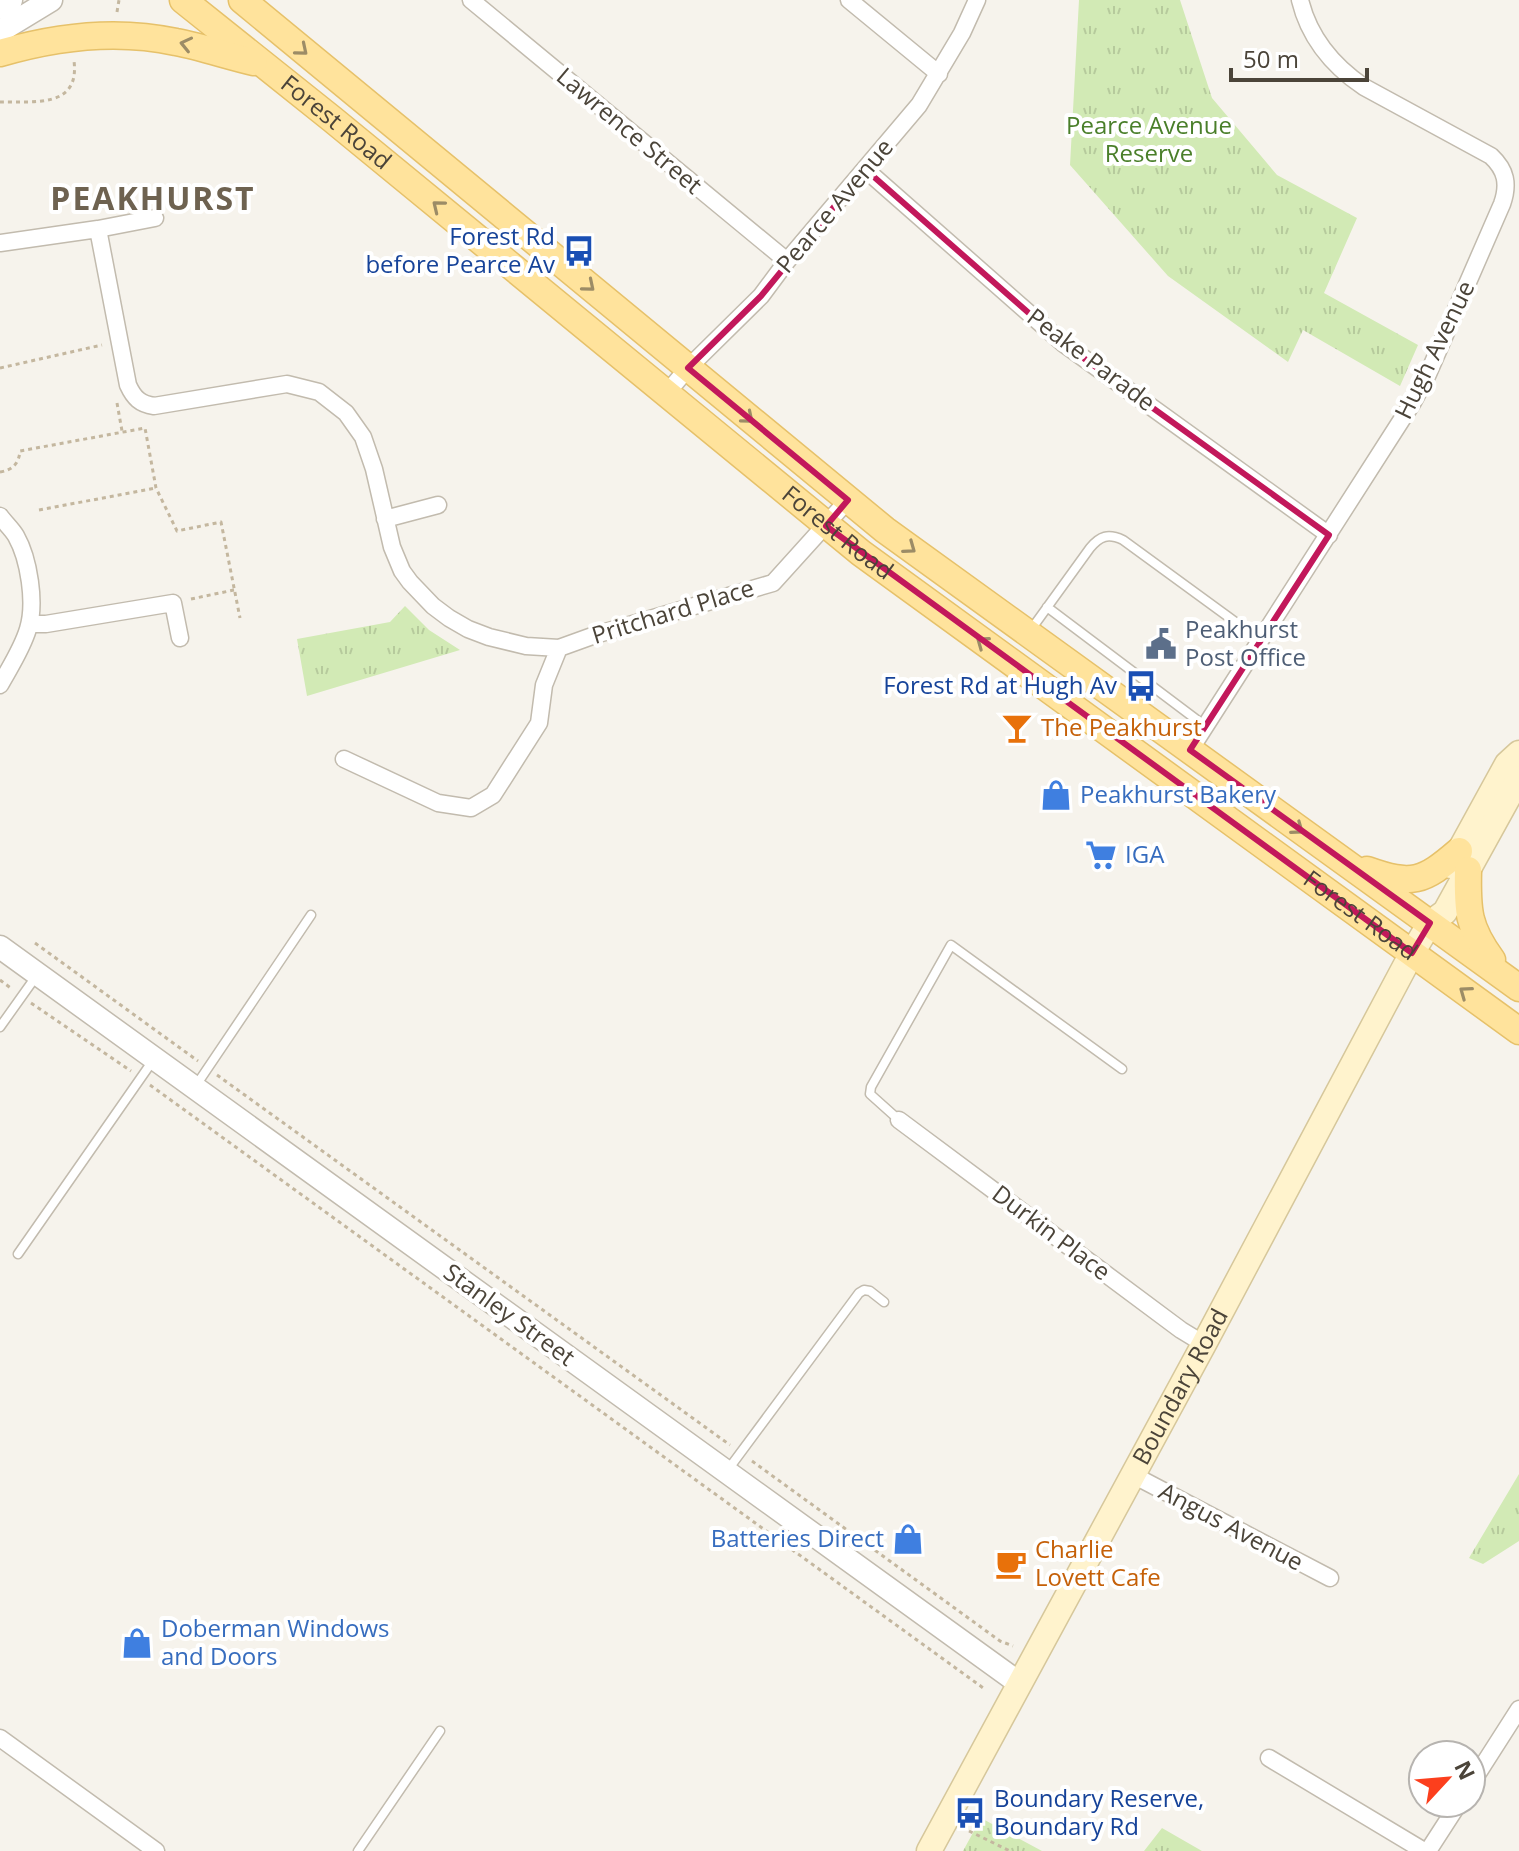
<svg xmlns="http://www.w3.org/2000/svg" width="1519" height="1851" font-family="'Open Sans',sans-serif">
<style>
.grass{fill:url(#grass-tufts)}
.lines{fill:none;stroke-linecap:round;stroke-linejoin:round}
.service-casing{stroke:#c2bbae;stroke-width:11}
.minor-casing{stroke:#c2bbae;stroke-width:19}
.tertiary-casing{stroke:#c2bbae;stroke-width:25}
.secondary-casing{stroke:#d6c79b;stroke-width:27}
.primary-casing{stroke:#e6c16a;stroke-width:29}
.path{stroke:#c4b79f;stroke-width:3;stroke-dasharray:4 4;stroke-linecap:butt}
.service{stroke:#fff;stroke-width:8}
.minor{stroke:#fff;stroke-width:16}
.tertiary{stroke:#fff;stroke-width:22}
.secondary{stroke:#fff3cd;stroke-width:24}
.primary{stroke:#ffe39c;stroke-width:26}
.oneway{stroke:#9c8c66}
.marked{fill:none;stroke:#c2185b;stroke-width:6;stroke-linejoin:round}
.labels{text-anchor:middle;stroke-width:8;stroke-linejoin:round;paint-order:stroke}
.street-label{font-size:24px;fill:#4b4439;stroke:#fff}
.park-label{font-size:24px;fill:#4a7f2a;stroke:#fff}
.transit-label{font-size:24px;fill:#164399;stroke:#fff;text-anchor:end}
.service-label{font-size:24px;fill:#4e5e75;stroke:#fff;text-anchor:start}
.food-label{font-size:24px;fill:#c56008;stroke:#fff;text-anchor:start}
.shop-label{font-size:24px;fill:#366cbe;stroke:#fff;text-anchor:start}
.district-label{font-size:32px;font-weight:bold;letter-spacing:2px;fill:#6e6250;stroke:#fff}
</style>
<defs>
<pattern id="grass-tufts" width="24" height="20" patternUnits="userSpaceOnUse" patternTransform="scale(2)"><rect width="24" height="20" fill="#d2eab5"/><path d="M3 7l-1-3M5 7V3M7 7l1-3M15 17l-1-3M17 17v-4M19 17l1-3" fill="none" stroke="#b6ca9c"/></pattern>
</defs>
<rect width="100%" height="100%" fill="#f6f3ec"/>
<!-- grass -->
<path class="grass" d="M 1079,0 L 1180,0 L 1212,98 L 1277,175 L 1357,218 L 1324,293 L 1418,345 L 1400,386 L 1303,330 L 1288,362 L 1168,276 L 1070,165 Z
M 405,606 L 429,630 L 460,650 L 307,696 L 297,639 L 390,622 Z
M 1519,1474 L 1519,1541 L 1483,1564 L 1469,1558 Z
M 981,1818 L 1042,1851 L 963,1851 Z
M 1162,1828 L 1202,1851 L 1144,1851 Z"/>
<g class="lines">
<defs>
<path id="service" d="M 1047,607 L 1205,726
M 1030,631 L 1090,548 C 1100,536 1108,533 1123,540 L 1260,640
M 0,1027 L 37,975
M 195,1087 L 311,915
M 899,1120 L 870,1094 L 871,1087 L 951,945 L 1122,1069
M 18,1254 L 154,1059
M 727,1471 L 859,1293 L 864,1290 L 870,1291 L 884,1302
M 358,1851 L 440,1731"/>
<path id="minor" d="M 471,0 L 787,261
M 849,0 L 939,74
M 865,169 L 1064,344 L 1329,535
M 98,229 L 128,385 C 134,398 140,404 154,406 L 287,384 L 319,392 L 346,413 L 363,437 L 374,469 L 392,547 L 402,571 L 410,582 L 433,606 L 449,618 L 468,629 L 489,637 L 526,646 L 559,648 L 595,635 L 773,583 L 848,500
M 0,243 L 98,229 L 155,218
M 666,394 L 688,368 L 761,296 L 787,261 L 919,105 L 962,33 L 977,0
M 0,516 C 5,523 12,529 16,536 C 29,559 36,603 28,629 C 22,649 10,667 0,685
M 385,519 L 438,505
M 30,624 L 46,624 L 173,603 L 180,638
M 1190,750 L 1413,402 L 1428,374 L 1502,204 C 1509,184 1506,170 1491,156 L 1364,87 C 1333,66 1309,37 1300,0
M 344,759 L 438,803 L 471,808 L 493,795 L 539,723 L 544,685 L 559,648
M 899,1120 L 1181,1330 L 1204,1344
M 1133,1475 L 1330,1578
M 0,1738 L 156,1851
M 1269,1758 L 1424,1851
M 1471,1784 L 1519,1709
M 1428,1851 L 1459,1803"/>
<path id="tertiary" d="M 0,7 L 11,0
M 0,31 L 51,0
M 0,947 L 1019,1683"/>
<g id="secondary">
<path d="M 1451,866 L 1507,764 L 1519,753"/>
<path id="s1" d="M 929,1851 L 1204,1344 L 1412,953 L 1430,923 L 1445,912 L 1519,778"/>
</g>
<g id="primary">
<path id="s2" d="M 183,0 L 332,119 L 861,553 L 1519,1031"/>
<path d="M 242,0 L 885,530 L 1519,988"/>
<path d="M 0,53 C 58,36 117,29 176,42 C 202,47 228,56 254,62"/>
<path d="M 1367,870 C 1412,886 1423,882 1459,851"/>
<path d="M 1468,870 C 1467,911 1468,927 1492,960"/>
</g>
</defs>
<!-- service casing -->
<use href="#service" class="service-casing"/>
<!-- minor casing -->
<use href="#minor" class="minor-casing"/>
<!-- tertiary casing -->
<use href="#tertiary" class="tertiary-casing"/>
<!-- secondary casing -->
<use href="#secondary" class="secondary-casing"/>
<!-- primary casing -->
<use href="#primary" class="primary-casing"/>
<!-- path -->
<path class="path" d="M 117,12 L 119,0
M 0,102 C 33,101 80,109 74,61
M 0,368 L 102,345
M 117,403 L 122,431
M 0,472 C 13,470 19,463 20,451 L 145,428 L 156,488 L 177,531 L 221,522 L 240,618
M 39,510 L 156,488
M 191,599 L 234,590
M 35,943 L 198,1061
M 0,980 L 12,989
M 31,1003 L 131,1071
M 217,1075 L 730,1445
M 150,1085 L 986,1690
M 752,1461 L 1000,1641 L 1013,1646
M 969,1831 L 1010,1851"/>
<!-- service -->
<use href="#service" class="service"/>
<!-- minor -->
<use href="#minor" class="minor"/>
<!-- tertiary -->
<use href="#tertiary" class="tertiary"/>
<!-- secondary -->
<use href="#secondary" class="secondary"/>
<!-- primary -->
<use href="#primary" class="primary"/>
</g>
<!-- one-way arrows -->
<defs><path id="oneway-chevron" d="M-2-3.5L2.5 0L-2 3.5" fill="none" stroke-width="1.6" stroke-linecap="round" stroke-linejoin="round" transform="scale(2)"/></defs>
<g class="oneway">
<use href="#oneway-chevron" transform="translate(186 44) rotate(-167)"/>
<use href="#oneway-chevron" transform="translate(302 50) rotate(40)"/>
<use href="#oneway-chevron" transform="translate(438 206) rotate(-141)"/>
<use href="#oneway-chevron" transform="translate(589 286) rotate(40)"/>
<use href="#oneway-chevron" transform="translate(748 418) rotate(40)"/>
<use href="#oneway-chevron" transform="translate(910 548) rotate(36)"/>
<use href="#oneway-chevron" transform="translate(982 642) rotate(-144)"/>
<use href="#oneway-chevron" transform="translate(1298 829) rotate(36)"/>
<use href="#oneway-chevron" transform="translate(1465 992) rotate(-144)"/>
</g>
<!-- marked area -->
<path class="marked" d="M 865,169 L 1064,344 L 1329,535 L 1190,750 L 1430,923 L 1412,953 L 826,526 L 848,500 L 688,368 L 761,296 Z"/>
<!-- icons -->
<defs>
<symbol id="bus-bare" viewBox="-9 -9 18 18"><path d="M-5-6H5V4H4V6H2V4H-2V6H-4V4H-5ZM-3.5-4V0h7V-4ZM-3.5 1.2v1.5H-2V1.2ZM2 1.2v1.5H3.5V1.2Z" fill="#1a4fb4" stroke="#fff" stroke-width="2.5" paint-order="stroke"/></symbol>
<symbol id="civic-bare" viewBox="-9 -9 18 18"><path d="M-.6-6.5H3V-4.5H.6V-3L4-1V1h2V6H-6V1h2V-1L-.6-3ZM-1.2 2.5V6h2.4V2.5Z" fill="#5c6f8a" stroke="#fff" stroke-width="2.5" paint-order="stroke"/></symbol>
<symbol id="bar-bare" viewBox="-9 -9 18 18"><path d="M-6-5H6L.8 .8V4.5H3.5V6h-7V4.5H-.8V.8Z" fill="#e8710a" stroke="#fff" stroke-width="2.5" paint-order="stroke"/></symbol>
<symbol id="shop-bare" viewBox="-9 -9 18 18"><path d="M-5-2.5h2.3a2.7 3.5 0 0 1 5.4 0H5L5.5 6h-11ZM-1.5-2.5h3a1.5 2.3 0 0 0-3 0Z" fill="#3f7fe0" stroke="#fff" stroke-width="2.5" paint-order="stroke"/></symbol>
<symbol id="supermarket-bare" viewBox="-9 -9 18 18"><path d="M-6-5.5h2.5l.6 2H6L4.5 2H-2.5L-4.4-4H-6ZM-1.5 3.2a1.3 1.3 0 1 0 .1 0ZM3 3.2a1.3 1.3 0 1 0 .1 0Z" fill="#3f7fe0" stroke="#fff" stroke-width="2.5" paint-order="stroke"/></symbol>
<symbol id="cafe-bare" viewBox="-9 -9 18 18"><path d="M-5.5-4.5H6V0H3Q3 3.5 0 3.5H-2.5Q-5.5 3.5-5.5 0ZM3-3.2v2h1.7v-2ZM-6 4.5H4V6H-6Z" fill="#e8710a" stroke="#fff" stroke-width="2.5" paint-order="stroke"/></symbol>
</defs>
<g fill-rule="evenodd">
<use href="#bus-bare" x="557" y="229" width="44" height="44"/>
<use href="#civic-bare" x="1139" y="622" width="44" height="44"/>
<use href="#bus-bare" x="1119" y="664" width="44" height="44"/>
<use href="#bar-bare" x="995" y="706" width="44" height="44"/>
<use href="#shop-bare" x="1034" y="773" width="44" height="44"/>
<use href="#supermarket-bare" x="1079" y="833" width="44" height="44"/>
<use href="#shop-bare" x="886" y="1517" width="44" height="44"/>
<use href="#cafe-bare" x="989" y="1542" width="44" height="44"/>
<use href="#shop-bare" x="115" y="1621" width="44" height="44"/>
<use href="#bus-bare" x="948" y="1791" width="44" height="44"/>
</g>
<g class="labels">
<!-- street labels -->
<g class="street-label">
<text dy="8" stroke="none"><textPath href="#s2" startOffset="196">Forest Road</textPath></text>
<text transform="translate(629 131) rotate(40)" y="8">Lawrence Street</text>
<text transform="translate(835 206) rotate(-50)" y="8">Pearce Avenue</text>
<text transform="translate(1435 350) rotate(-64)" y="8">Hugh Avenue</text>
<text transform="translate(1091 360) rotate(37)" y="8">Peake Parade</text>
<text dy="8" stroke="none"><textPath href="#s2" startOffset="844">Forest Road</textPath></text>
<text transform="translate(673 612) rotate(-17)" y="8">Pritchard Place</text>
<text dy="8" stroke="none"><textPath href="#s2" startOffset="1492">Forest Road</textPath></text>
<text transform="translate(1051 1233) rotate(37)" y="8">Durkin Place</text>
<text transform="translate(509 1315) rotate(36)" y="8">Stanley Street</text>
<text dy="8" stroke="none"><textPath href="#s1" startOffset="528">Boundary Road</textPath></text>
<text transform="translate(1231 1527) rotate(28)" y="8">Angus Avenue</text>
</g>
<!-- park labels -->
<g class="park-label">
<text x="1149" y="134">Pearce Avenue<tspan x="1149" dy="28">Reserve</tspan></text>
</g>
<!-- transit labels -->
<g class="transit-label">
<text x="555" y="245">Forest Rd<tspan x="555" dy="28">before Pearce Av</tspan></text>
<text x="1117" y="694">Forest Rd at Hugh Av</text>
<text x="994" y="1807" text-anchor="start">Boundary Reserve,<tspan x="994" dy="28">Boundary Rd</tspan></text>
</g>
<!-- service labels -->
<g class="service-label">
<text x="1185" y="638">Peakhurst<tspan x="1185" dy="28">Post Office</tspan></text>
</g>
<!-- food labels -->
<g class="food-label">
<text x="1041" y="736">The Peakhurst</text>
<text x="1035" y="1558">Charlie<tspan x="1035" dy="28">Lovett Cafe</tspan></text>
</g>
<!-- shop labels -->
<g class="shop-label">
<text x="1080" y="803">Peakhurst Bakery</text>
<text x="1125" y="863">IGA</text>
<text x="884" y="1547" text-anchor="end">Batteries Direct</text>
<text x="161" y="1637">Doberman Windows<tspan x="161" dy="28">and Doors</tspan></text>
</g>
<!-- district labels -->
<g class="district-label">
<text x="153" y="210">PEAKHURST</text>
</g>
</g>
<!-- north arrow -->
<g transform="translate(1447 1779) rotate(64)"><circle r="38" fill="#ffffff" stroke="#b7b4b0" stroke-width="2"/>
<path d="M0-6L14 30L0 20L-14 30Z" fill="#fc3f1d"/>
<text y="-12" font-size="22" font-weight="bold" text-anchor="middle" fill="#4b4439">N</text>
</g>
<!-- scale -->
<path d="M1231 68v12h136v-12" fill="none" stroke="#4b4439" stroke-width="4"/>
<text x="1243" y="68" font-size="24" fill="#4b4439" stroke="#ffffff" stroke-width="6" paint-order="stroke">50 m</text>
</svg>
